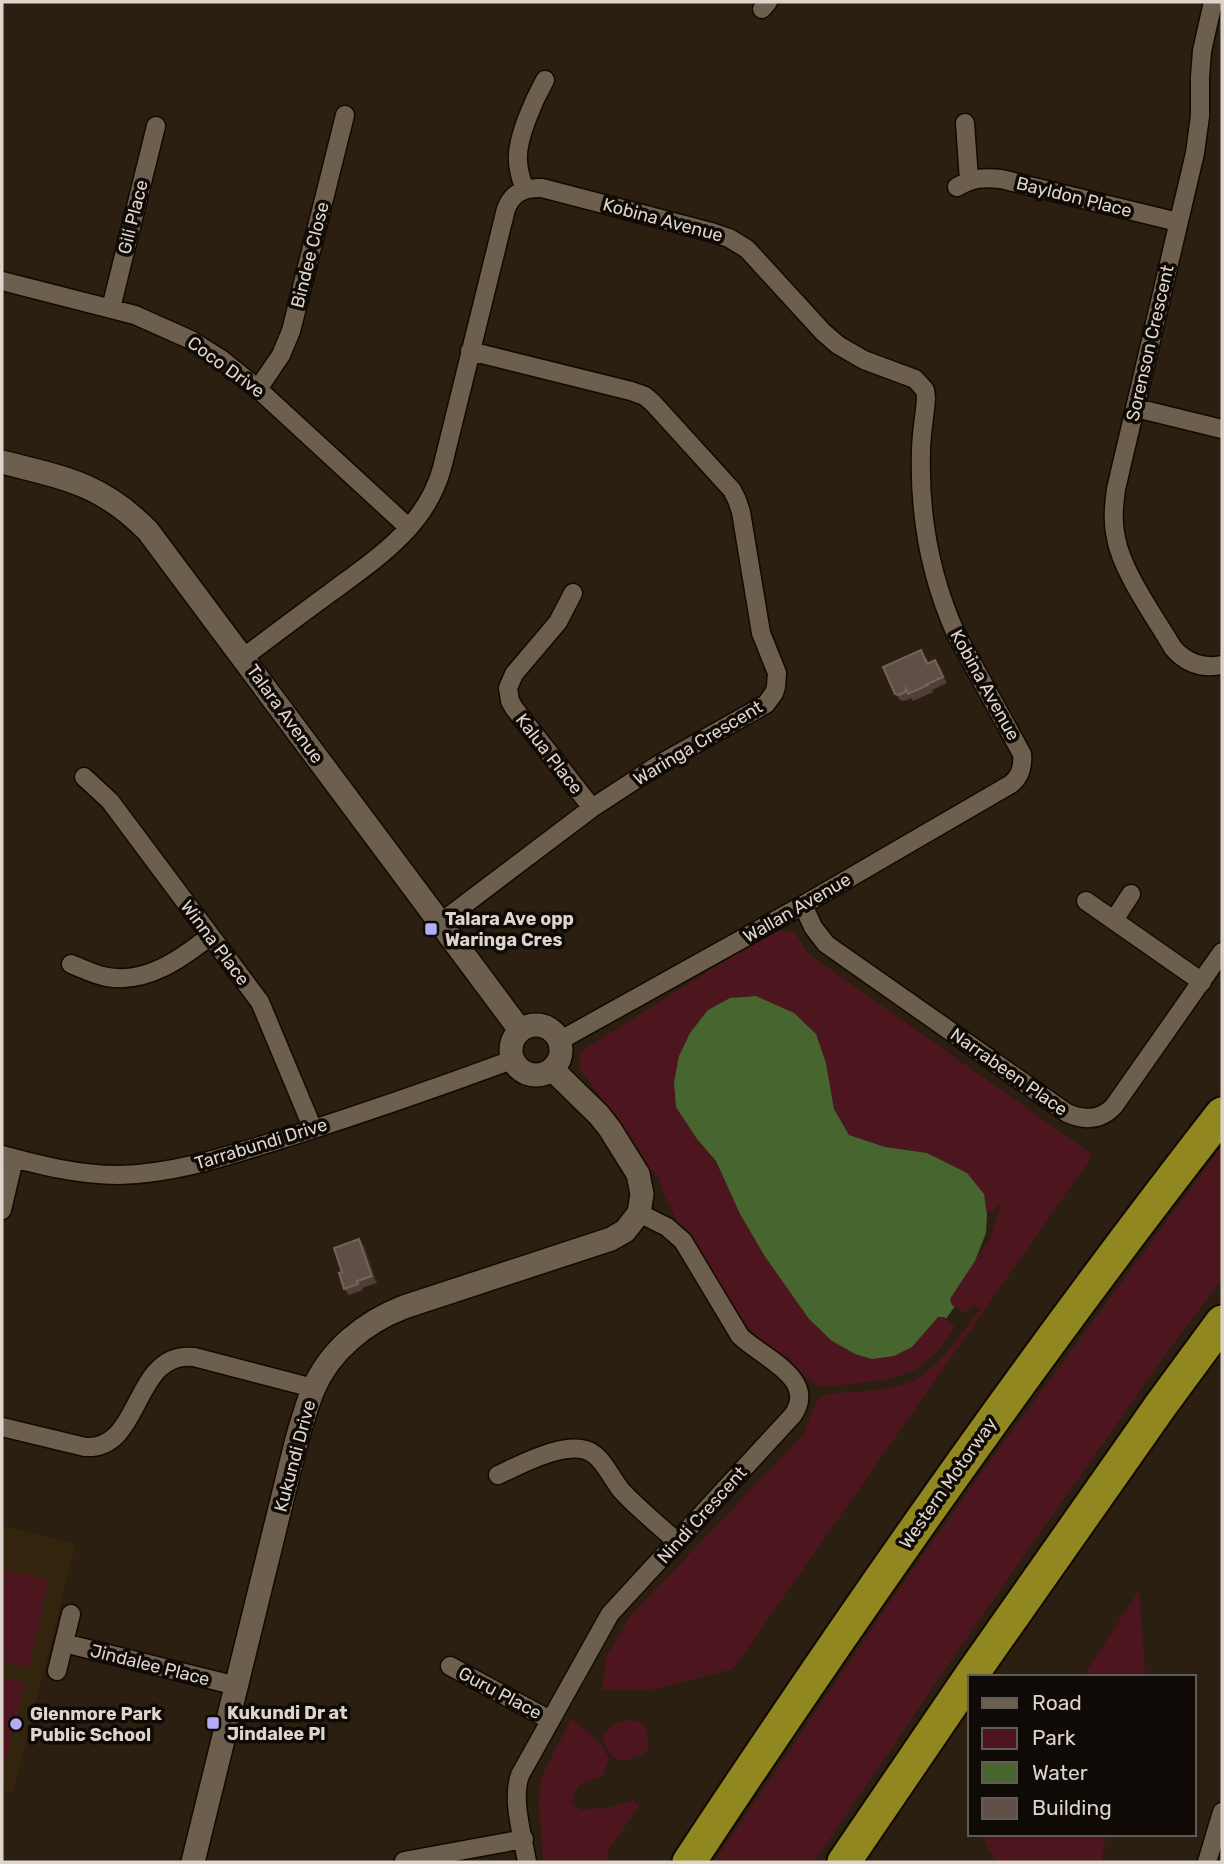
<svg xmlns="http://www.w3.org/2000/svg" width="1224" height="1864" font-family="Rubik,sans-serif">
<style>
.built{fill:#33240e}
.green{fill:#4d161e}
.water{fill:#46652f}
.pier{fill:#2a1f10}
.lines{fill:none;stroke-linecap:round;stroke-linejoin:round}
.minor-casing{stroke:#130900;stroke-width:21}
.tertiary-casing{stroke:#130900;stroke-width:26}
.motorway-casing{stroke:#130900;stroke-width:37}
.minor{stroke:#6c5f4d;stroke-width:18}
.tertiary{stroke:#6c5f4d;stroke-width:23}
.motorway{stroke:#918721;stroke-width:33}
.wall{fill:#513e36}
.shaded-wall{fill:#3b2b20}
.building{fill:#604f46;stroke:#73645b;stroke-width:2}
.poi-dot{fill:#b3adf9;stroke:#0f0a05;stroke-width:2.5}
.labels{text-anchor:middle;stroke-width:7;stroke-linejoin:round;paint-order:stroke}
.street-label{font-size:18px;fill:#ddd5cc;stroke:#0f0a05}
.poi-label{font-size:18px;font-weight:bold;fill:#ddd5cc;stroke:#0f0a05;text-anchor:start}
</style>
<rect width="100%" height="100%" fill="#2a1f10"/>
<!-- built -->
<path class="built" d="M 2,1525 L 76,1544 L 13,1794 L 2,1791 Z"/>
<!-- green -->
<path class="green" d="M 779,931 L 795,932 L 806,952 L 1093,1155 L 733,1669 L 655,1689 L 602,1690 L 606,1657 L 631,1615 L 802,1436 L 817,1400 L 827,1394 C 855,1391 887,1392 913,1381 C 937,1370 964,1330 980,1309 L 973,1305 L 965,1313 L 952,1305 L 950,1299 L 990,1238 L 1002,1203 L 987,1215 L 984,1194 L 928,1153 L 885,1147 L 849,1135 L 834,1109 L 826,1063 L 697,1139 L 716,1161 L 740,1214 L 764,1255 L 912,1347 L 937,1317 L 944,1317 L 955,1326 L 937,1352 L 917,1369 L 902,1375 L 883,1380 L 827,1387 L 818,1385 L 809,1381 L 790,1360 L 758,1338 L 745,1323 L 695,1243 L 677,1222 L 671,1207 L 663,1194 L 658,1176 L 649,1167 L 636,1145 L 579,1068 L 580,1052 L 763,937 Z
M 1222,1146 L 1222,1280 L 1168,1351 L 979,1620 L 814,1862 L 714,1862 L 889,1603 L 982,1472 Z
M 2,1569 L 49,1580 L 28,1668 L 2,1661 Z
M 1139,1590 L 1145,1668 L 1143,1677 L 1083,1677 Z
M 2,1677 L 25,1683 L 3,1771 L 2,1771 Z
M 571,1719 L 600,1742 L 609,1759 L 602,1776 L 579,1785 L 571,1804 L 582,1810 L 612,1807 L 633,1800 L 639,1807 L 607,1852 L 607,1862 L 543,1862 L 539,1801 L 541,1778 Z
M 626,1720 L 637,1721 L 646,1728 C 647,1734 650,1745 647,1750 C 645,1753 641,1755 638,1756 C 617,1766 607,1756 602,1736 L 617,1723 Z
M 981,1834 L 1107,1834 L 1101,1862 L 996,1862 Z"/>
<!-- water -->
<path class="water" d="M 756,996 L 794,1013 L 816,1034 L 826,1063 L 834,1109 L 849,1135 L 885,1147 L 927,1153 L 967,1173 L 984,1194 L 987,1215 L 986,1233 L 975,1261 L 950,1299 L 952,1305 L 965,1313 L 956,1325 L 944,1317 L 938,1317 L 912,1347 L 894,1356 L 872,1359 L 855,1354 L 832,1341 L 809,1319 L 764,1255 L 740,1214 L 716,1161 L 697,1139 L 676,1107 L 674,1082 L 679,1056 L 690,1033 L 708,1010 L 730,998 Z"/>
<!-- pier -->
<path class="pier" d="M 955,1306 L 968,1315 L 958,1328 L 946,1319 Z"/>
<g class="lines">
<defs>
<path id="minor" d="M 1213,2 L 1202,51 L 1200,77 L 1200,116 L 1195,153 L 1116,489 C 1114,505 1112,521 1116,538 C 1122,572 1155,617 1173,648 C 1186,663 1202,669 1222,665
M 762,9 L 768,2
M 965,123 L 969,180
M 957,187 C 972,178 983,177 1001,179 L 1178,222
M 524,189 C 522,180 518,171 518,161 C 516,139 534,100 545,80
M 2,281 L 135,315 L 191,340 L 221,359 L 258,389 L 409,528
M 111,308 L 156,126
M 258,389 L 281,355 L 291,331 L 345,115
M 1136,408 L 1222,429
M 573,593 L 558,622 L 514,674 L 508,688 L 510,701 L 514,708 L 592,808
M 244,657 C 272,636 301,614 330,593 C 377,558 426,527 442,468 L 506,209 C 512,193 524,187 542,188 L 711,232 L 729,238 L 747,249 L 823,332 L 838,345 L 864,360 L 915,379 L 925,390 L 926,398 C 925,416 921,433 921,451 C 919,515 930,576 956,634 L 1022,754 C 1023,766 1021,776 1011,784 L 803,905 L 559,1041
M 84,777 L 110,801 L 260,1002 L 313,1129
M 1086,901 L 1202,982
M 803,905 L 813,927 L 826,944 L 1067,1113 C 1085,1121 1101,1120 1114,1106 L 1222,952
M 1114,920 L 1131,894
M 440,923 L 592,808 L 658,765 L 766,704 L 774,693 L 776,687 L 777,673 L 761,633 L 741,512 L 737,500 L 732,490 L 653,403 L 645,396 L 631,391 L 470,351
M 71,964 C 83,969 95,975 107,977 C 146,984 181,959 210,936
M 2,1155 C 39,1165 78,1175 118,1175 C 177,1174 233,1154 289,1137 C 364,1113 439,1087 512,1060
M 2,1210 L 14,1159
M 2,1427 L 85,1447 C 143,1451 132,1350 194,1357 L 313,1388
M 498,1475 C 522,1464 572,1436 595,1455 C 606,1464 612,1479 621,1490 C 638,1509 659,1525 677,1542
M 64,1643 L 237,1686
M 450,1666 L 550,1720
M 57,1671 L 71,1614
M 404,1861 L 524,1839
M 527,1862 C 523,1836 511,1800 520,1775 L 610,1614 L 793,1415 C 818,1378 761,1357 740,1336 L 683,1241 L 667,1227 L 639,1213
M 1207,1862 L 1222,1812"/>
<path id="tertiary" d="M 2,462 C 64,478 101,483 148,531 L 520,1030
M511 1050a25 25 0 1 1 50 0a25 25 0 1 1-50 0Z
M 193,1862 L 296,1443 C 301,1425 306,1407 313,1390 C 329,1351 365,1322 404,1307 L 611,1239 L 625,1231 L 639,1213 L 642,1194 L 638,1174 L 610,1129 L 599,1115 L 552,1069"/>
<path id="motorway" d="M 970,1677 L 1161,1405 L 1222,1322
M 689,1862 C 858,1606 1034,1355 1222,1114
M 844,1862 L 970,1677"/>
</defs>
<!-- minor casing -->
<use href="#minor" class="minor-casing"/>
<!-- tertiary casing -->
<use href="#tertiary" class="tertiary-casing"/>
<!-- motorway casing -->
<use href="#motorway" class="motorway-casing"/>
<!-- minor -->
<use href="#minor" class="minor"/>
<!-- tertiary -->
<use href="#tertiary" class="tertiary"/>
<!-- motorway -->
<use href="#motorway" class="motorway"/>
</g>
<!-- wall -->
<path class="wall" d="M 926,657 L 929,663 L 940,667 L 947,683 L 932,690 L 933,692 L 913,701 L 910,697 L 910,699 L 904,701 L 900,700 L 895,694 Z
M 364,1245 L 377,1283 L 362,1288 L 363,1290 L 349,1295 L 344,1289 L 342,1272 Z"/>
<!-- shaded-wall -->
<path class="shaded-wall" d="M 935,660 L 940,667 L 947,683 L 943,677 Z
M 359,1239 L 364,1245 L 377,1283 L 372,1276 Z"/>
<!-- building -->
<path class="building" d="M 921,650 L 927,664 L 935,660 L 943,677 L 927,684 L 928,685 L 908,694 L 906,688 L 905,692 L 899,695 L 895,694 L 883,667 Z
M 359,1239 L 372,1276 L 357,1281 L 358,1284 L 344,1289 L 339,1273 L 342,1272 L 334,1248 Z"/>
<!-- markers -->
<g class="poi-dot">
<rect x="424" y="922" width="14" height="14" rx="3.5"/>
<rect x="206" y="1716" width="14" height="14" rx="3.5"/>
<circle cx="16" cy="1724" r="7"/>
</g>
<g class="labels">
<!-- street labels -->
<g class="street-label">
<text transform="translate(1074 197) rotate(14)" y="6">Bayldon Place</text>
<text transform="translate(133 217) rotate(-76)" y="6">Gili Place</text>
<text transform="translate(663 220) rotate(15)" y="6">Kobina Avenue</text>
<text transform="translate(310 255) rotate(-76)" y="6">Bindee Close</text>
<text transform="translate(1150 343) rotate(-77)" y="6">Sorenson Crescent</text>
<text transform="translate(226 367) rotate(36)" y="6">Coco Drive</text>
<text transform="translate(985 685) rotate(61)" y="6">Kobina Avenue</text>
<text transform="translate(285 714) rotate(54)" y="6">Talara Avenue</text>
<text transform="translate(698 743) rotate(-31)" y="6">Waringa Crescent</text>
<text transform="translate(549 754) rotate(52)" y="6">Kalua Place</text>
<text transform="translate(797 908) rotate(-30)" y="6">Wallan Avenue</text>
<text transform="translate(215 943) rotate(53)" y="6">Winna Place</text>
<text transform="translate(1009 1072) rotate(35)" y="6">Narrabeen Place</text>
<text transform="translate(261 1144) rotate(-17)" y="6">Tarrabundi Drive</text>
<text transform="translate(295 1456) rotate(-75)" y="6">Kukundi Drive</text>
<text transform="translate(948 1483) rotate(-55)" y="6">Western Motorway</text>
<text transform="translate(702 1515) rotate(-48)" y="6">Nindi Crescent</text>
<text transform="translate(150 1665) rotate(14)" y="6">Jindalee Place</text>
<text transform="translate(500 1693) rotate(28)" y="6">Guru Place</text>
</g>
<!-- poi labels -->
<g class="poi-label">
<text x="445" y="925">Talara Ave opp<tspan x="445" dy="21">Waringa Cres</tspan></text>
<text x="227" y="1719">Kukundi Dr at<tspan x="227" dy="21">Jindalee Pl</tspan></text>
<text x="30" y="1720">Glenmore Park<tspan x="30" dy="21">Public School</tspan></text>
</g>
</g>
<!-- border -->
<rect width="1224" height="1864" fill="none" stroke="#ddd5cc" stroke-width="7"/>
<!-- legend -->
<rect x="968" y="1675" width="228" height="161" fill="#0f0a05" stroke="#615b55" stroke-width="2"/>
<rect x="982" y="1698" width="35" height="10" fill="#6c5f4d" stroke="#615b55" stroke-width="2"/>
<text x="1032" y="1710" font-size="21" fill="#ddd5cc">Road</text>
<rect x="982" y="1728" width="35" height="21" fill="#4d161e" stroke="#615b55" stroke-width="2"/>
<text x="1032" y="1745" font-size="21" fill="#ddd5cc">Park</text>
<rect x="982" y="1762" width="35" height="21" fill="#46652f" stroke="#615b55" stroke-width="2"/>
<text x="1032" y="1780" font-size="21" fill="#ddd5cc">Water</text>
<rect x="982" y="1798" width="35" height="21" fill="#604f46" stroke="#615b55" stroke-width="2"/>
<text x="1032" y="1815" font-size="21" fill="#ddd5cc">Building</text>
</svg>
